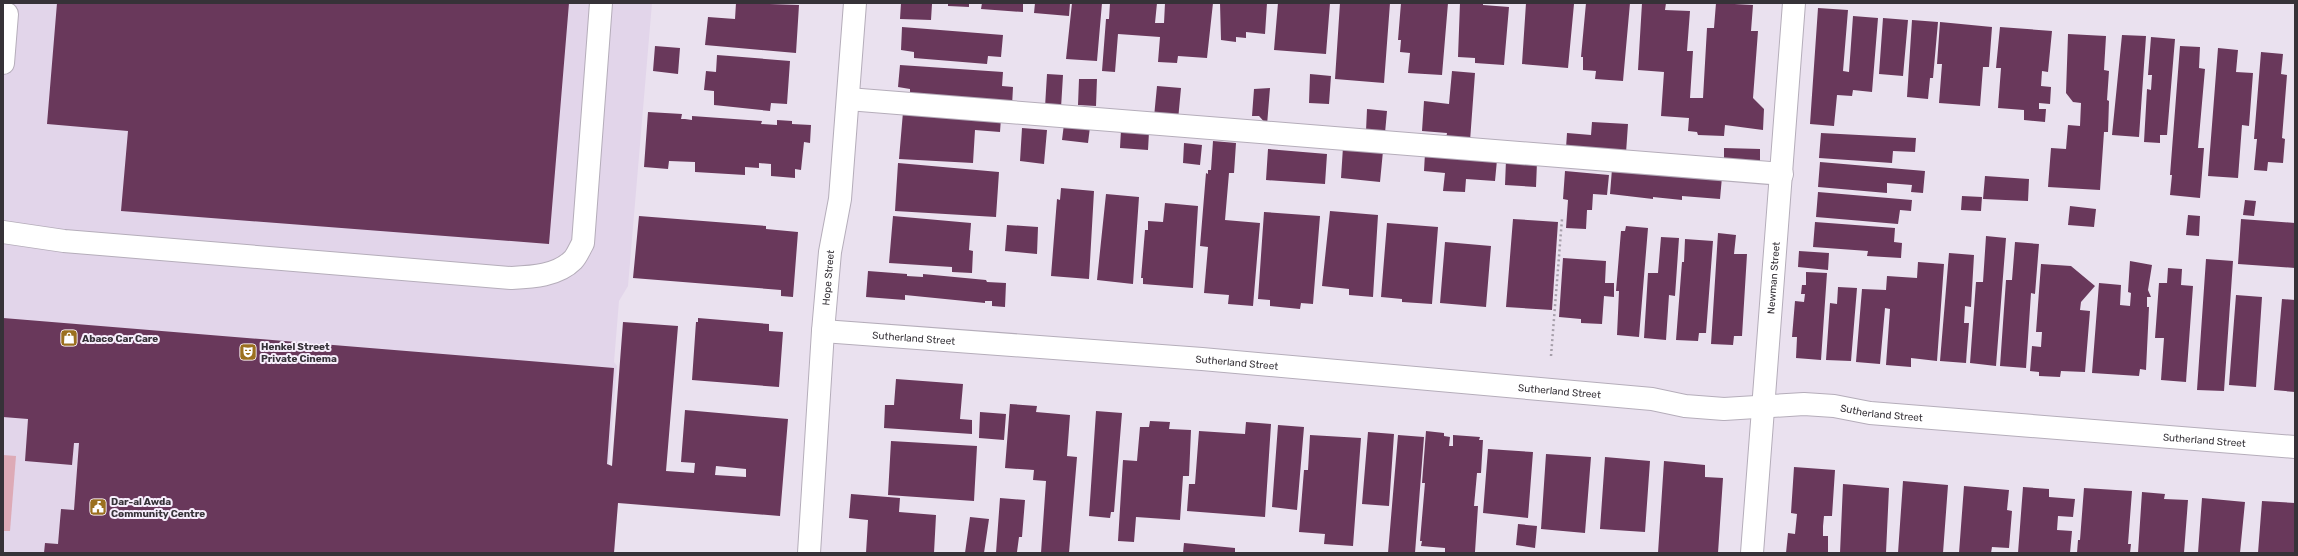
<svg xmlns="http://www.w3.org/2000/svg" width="2298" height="556" font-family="Rubik,sans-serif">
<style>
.built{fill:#e2d5ea}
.green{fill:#ddaab6}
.building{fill:#69385b;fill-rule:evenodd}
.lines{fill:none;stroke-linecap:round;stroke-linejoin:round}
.minor-casing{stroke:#b5adba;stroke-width:24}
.path{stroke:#a69faa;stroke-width:2.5;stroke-dasharray:2 3;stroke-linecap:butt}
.minor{stroke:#fff;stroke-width:22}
.labels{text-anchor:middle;stroke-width:4;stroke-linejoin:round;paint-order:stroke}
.street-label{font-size:10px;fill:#363238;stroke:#f7eefc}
.poi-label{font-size:10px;font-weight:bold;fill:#363238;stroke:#f7eefc;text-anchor:start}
</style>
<rect width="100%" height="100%" fill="#eae1ef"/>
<!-- built -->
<path class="built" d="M 3,3 L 652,3 L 628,286 L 619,301 L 614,362 L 617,366 L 606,499 L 618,503 L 614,553 L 3,553 Z"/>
<!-- green -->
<path class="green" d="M 3,455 L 16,456 L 10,531 L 3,531 Z"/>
<!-- building -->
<path class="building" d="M 57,3 L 569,3 L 549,244 L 121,211 L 128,131 L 47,124 Z
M 736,3 L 799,5 L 796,53 L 705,45 L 708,17 L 735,19 Z
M 901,3 L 932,4 L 931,20 L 900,19 Z
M 948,3 L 969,3 L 969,7 L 948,6 Z
M 982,3 L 1023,3 L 1023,12 L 981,9 Z
M 1035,3 L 1070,3 L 1069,16 L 1034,13 Z
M 1072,3 L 1102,3 L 1097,61 L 1066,59 Z
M 1110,3 L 1157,3 L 1155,23 L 1164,23 L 1165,3 L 1213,3 L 1207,58 L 1178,56 L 1177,63 L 1158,62 L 1160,37 L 1118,34 L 1115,72 L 1102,71 L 1106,19 L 1109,19 Z
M 1220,3 L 1267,3 L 1265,34 L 1246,32 L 1246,38 L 1236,37 L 1236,42 L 1221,40 Z
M 1278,3 L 1330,3 L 1326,54 L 1274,50 Z
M 1340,3 L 1390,3 L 1384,83 L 1335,79 Z
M 1401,3 L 1448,3 L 1442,75 L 1408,73 L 1410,53 L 1400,52 L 1401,40 L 1398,40 Z
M 1460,3 L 1483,3 L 1483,5 L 1509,7 L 1504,65 L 1475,63 L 1475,58 L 1458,57 Z
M 1526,3 L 1574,4 L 1568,68 L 1522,64 Z
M 1586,3 L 1630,3 L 1623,81 L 1595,79 L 1596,71 L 1583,70 L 1583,57 L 1581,57 Z
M 1642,3 L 1666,3 L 1665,10 L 1690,11 L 1687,51 L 1693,51 L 1690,98 L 1703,98 L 1707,28 L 1714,28 L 1716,3 L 1753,5 L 1751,31 L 1758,31 L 1753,98 L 1764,109 L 1763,130 L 1725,125 L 1724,136 L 1698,135 L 1697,132 L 1688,131 L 1689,118 L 1661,116 L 1664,72 L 1638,70 Z
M 1818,8 L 1848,10 L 1843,71 L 1849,72 L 1853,16 L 1878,18 L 1872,92 L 1853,90 L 1852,96 L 1837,95 L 1834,126 L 1810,124 Z
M 1883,18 L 1908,20 L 1903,76 L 1879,74 Z
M 1912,20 L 1938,22 L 1933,78 L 1930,78 L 1928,99 L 1907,97 Z
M 1940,22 L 1992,27 L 1989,67 L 1983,67 L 1980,106 L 1939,103 L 1942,64 L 1937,64 Z
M 902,27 L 1003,35 L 1001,57 L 988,56 L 987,64 L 914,58 L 914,52 L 901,50 Z
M 2000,27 L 2052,31 L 2048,72 L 2042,71 L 2041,86 L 2051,87 L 2050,104 L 2039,103 L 2039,109 L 2046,109 L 2045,122 L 2024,120 L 2024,110 L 1998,108 L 2001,68 L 1996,68 Z
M 2068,34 L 2106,36 L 2104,70 L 2109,71 L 2107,100 L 2109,101 L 2108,132 L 2104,132 L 2100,190 L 2048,187 L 2051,148 L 2066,149 L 2068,125 L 2080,126 L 2081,103 L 2073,102 L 2066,93 Z
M 2122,35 L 2146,36 L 2139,137 L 2112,135 Z
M 2151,37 L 2175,39 L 2167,135 L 2160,135 L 2160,143 L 2144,142 L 2147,89 L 2151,90 L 2152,75 L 2148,75 Z
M 655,46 L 680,48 L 678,74 L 653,71 Z
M 2180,46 L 2200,47 L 2199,68 L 2205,69 L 2198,148 L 2204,148 L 2200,198 L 2170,195 L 2172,175 L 2170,175 Z
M 2218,48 L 2238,50 L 2236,72 L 2253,73 L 2249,126 L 2242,125 L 2238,178 L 2208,176 Z
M 2261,52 L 2283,54 L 2281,74 L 2287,75 L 2282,138 L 2285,139 L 2283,163 L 2268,162 L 2267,171 L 2254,170 L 2257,139 L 2254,139 Z
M 717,55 L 790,61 L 787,104 L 771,103 L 770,111 L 714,105 L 714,91 L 704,90 L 706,71 L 716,72 Z
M 900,65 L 1003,72 L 1002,86 L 1013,87 L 1012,106 L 910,95 L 910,89 L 898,87 Z
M 1452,71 L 1475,73 L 1470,141 L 1446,139 L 1447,133 L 1422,131 L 1424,101 L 1449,104 Z
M 1047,74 L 1063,75 L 1061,108 L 1045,107 Z
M 1310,74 L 1331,76 L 1329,104 L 1309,103 Z
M 1079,79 L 1097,79 L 1096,106 L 1078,105 Z
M 1157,86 L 1181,88 L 1178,120 L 1154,117 Z
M 1270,88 L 1267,125 L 1259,116 L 1252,116 L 1254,89 Z
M 1367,109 L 1387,111 L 1385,133 L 1366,131 Z
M 648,112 L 682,114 L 681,119 L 685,119 L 692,120 L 692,116 L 762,121 L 761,124 L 777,125 L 777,120 L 792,121 L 792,124 L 811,125 L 810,143 L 804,142 L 801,170 L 795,169 L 795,178 L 771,176 L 771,164 L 759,163 L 759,168 L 745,167 L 745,175 L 695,172 L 695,162 L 669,161 L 668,169 L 644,167 Z
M 903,112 L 1001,118 L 1000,132 L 975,130 L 973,163 L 899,159 Z
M 1592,122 L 1628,124 L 1626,153 L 1566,148 L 1567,133 L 1591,135 Z
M 1064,124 L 1090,127 L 1088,143 L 1062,140 Z
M 1022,128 L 1047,130 L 1044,164 L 1020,161 Z
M 1121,130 L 1149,132 L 1148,150 L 1120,148 Z
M 1821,133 L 1916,138 L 1915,152 L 1893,151 L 1892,163 L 1819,158 Z
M 1213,141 L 1236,143 L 1234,173 L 1229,173 L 1225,220 L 1260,223 L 1253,306 L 1228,304 L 1229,295 L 1204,293 L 1208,247 L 1200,246 L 1206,173 L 1208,174 L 1208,170 L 1211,170 Z
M 1184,143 L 1202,145 L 1200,165 L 1183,163 Z
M 1343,147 L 1383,151 L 1380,182 L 1341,178 Z
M 1724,148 L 1760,149 L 1760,164 L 1724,162 Z
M 1268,149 L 1327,154 L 1325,184 L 1266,180 Z
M 1425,153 L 1497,160 L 1495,181 L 1466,179 L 1465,192 L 1443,191 L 1445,173 L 1424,171 Z
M 1506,160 L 1537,162 L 1536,187 L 1505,185 Z
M 1820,162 L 1925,171 L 1923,193 L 1911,192 L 1912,185 L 1887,183 L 1887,193 L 1818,187 Z
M 898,163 L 999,172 L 996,217 L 895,211 Z
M 1612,169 L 1722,177 L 1720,199 L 1682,196 L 1682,200 L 1653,197 L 1653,199 L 1610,194 Z
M 1565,171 L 1609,175 L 1607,195 L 1593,194 L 1592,210 L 1587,210 L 1586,229 L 1566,228 L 1568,200 L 1563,199 Z
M 1985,176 L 2029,179 L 2028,201 L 1983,199 Z
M 1061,188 L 1094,191 L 1089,279 L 1051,276 L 1057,199 L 1060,200 Z
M 1818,192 L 1912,200 L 1911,211 L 1900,210 L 1898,224 L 1816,217 Z
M 1106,194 L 1139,197 L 1133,284 L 1097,280 Z
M 1962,196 L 1982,197 L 1981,211 L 1961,210 Z
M 2245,200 L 2256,201 L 2254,216 L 2243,215 Z
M 1165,203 L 1198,206 L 1193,288 L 1143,284 L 1143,278 L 1141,278 L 1145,230 L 1148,230 L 1148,221 L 1163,222 Z
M 2070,206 L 2096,209 L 2094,227 L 2068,225 Z
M 1330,211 L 1378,215 L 1373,297 L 1349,295 L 1349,289 L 1322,286 Z
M 1264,212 L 1320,216 L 1313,304 L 1301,303 L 1300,309 L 1270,306 L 1270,300 L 1258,299 Z
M 2188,215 L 2200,216 L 2199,236 L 2186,235 Z
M 639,216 L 766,226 L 766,229 L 798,232 L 793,297 L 781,296 L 781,290 L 633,278 Z
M 893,216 L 971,223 L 969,250 L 973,251 L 972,273 L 952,272 L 952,267 L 889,263 Z
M 1513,219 L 1558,222 L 1552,310 L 1506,307 Z
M 2241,219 L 2295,223 L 2295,268 L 2238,264 Z
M 1815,222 L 1895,228 L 1894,242 L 1902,243 L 1901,258 L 1867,256 L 1868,251 L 1813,247 Z
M 1387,223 L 1438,227 L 1432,304 L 1402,302 L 1402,299 L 1381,297 Z
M 1007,225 L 1038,227 L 1037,254 L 1005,251 Z
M 1626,226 L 1648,228 L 1639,337 L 1617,335 L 1619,291 L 1616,291 L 1621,231 L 1625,231 Z
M 1718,233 L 1736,235 L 1734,254 L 1747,254 L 1742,336 L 1734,336 L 1733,345 L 1711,344 Z
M 1986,236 L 2006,238 L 1996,366 L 1970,363 L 1976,282 L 1983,282 Z
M 1661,237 L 1679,238 L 1675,296 L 1669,295 L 1666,340 L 1644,338 L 1648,273 L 1658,273 Z
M 1685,239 L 1713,241 L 1706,333 L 1699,333 L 1698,341 L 1676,340 L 1682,262 L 1684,262 Z
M 1445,242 L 1491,246 L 1486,307 L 1440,303 Z
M 2015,242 L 2039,244 L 2035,294 L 2031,293 L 2026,368 L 2000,366 L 2006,280 L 2012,280 Z
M 1799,251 L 1829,253 L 1828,270 L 1798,267 Z
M 1949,253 L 1974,255 L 1971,307 L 1965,306 L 1964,323 L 1969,323 L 1966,363 L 1940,361 Z
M 1563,258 L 1606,261 L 1605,283 L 1614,283 L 1614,297 L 1604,296 L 1602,324 L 1581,323 L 1581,319 L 1559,317 Z
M 2206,259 L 2233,261 L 2224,391 L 2197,390 Z
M 2130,261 L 2152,265 L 2148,290 L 2151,297 L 2147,297 L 2147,307 L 2149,307 L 2146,370 L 2140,369 L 2139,376 L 2092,373 L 2099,283 L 2121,285 L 2120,305 L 2130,306 L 2131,293 L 2128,292 Z
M 1918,262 L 1944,264 L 1937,361 L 1911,358 L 1911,367 L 1886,365 L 1890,309 L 1885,308 L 1880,364 L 1856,362 L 1862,289 L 1886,290 L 1887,276 L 1917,278 Z
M 2041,264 L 2071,266 L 2095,286 L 2081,302 L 2080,310 L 2090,311 L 2085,372 L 2061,371 L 2060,377 L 2039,376 L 2039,372 L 2030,371 L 2032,346 L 2041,347 L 2042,332 L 2036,332 Z
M 2168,268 L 2182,269 L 2181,285 L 2193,286 L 2186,382 L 2161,380 L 2164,338 L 2155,338 L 2159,283 L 2167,283 Z
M 868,271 L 907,274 L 907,276 L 923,277 L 923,274 L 986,280 L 987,282 L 1006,283 L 1005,307 L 992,306 L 992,301 L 985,301 L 985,303 L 905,295 L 905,300 L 866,297 Z
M 1806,272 L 1827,273 L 1821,360 L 1796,358 L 1797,337 L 1792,337 L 1795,301 L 1804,302 L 1805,294 L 1801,294 L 1802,285 L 1806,285 Z
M 1838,287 L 1857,288 L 1851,361 L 1826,360 L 1830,303 L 1837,304 Z
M 2236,295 L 2262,297 L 2256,387 L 2229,385 Z
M 2282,299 L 2295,300 L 2295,392 L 2274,390 Z
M 3,318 L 614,368 L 607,464 L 612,466 L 623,322 L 678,326 L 666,471 L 694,473 L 695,463 L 681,462 L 685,410 L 788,419 L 780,516 L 618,503 L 614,553 L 44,553 L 45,543 L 58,544 L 61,509 L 74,510 L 79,443 L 74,443 L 72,465 L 25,461 L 28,419 L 3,417 ZM 716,466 L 746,469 L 746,477 L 715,475 Z
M 698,318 L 769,324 L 769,331 L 783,332 L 779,387 L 692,380 L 696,322 L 698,322 Z
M 896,379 L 963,384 L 960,419 L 972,420 L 972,434 L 884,428 L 885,405 L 894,405 Z
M 1010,404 L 1037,406 L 1036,412 L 1070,415 L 1067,456 L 1077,457 L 1069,553 L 1041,553 L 1046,481 L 1033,480 L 1034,470 L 1005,468 Z
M 1096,411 L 1122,413 L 1114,512 L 1111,512 L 1110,518 L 1089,516 Z
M 980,412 L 1006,414 L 1004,440 L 979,438 Z
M 1150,421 L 1170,422 L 1169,429 L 1191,430 L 1189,476 L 1183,476 L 1180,520 L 1136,517 L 1134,542 L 1118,541 L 1123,460 L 1137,461 L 1140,427 L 1149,427 Z
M 1246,422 L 1271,424 L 1265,517 L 1187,511 L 1189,484 L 1195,484 L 1199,431 L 1245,434 Z
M 1278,425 L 1304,427 L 1297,510 L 1272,507 Z
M 1426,431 L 1444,433 L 1444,436 L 1450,437 L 1449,446 L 1453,446 L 1453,435 L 1480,437 L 1479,440 L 1483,440 L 1481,473 L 1477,473 L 1474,506 L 1478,506 L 1475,552 L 1445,553 L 1445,548 L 1421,546 L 1422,541 L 1420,541 L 1425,483 L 1422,483 Z
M 1368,432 L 1394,434 L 1389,506 L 1362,504 Z
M 1310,435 L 1361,438 L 1353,546 L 1324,544 L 1325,534 L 1299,532 L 1304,470 L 1308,470 Z
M 1398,435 L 1424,437 L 1415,553 L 1388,553 Z
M 891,441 L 977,446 L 974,501 L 888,495 Z
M 1488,449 L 1533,452 L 1528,518 L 1483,513 Z
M 1546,454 L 1591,457 L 1585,533 L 1541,529 Z
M 1605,457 L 1650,461 L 1645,532 L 1600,529 Z
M 1664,461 L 1705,465 L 1705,477 L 1723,478 L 1718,553 L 1658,553 Z
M 1794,467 L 1835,470 L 1832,516 L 1824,516 L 1823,526 L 1823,536 L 1828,536 L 1828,553 L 1786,553 L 1788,533 L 1795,534 L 1797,514 L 1791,513 Z
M 1903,481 L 1948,485 L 1943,553 L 1898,553 Z
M 1843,484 L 1889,488 L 1886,553 L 1840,553 Z
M 1964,486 L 2009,490 L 2007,510 L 2012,511 L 2009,548 L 1992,547 L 1991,553 L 1959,553 Z
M 2023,487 L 2049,489 L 2049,497 L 2075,499 L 2073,517 L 2058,516 L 2057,530 L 2072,531 L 2070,553 L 2018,553 Z
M 2084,488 L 2132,491 L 2128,544 L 2131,544 L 2130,553 L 2077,553 L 2078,540 L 2080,540 Z
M 2142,492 L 2165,494 L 2164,499 L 2188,500 L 2184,553 L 2138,553 Z
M 851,494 L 900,498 L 899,512 L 936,515 L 934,553 L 866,553 L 868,520 L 849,518 Z
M 1000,498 L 1025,500 L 1022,537 L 1019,537 L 1017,552 L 1021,553 L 996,553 Z
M 2202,498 L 2245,502 L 2240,553 L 2198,553 Z
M 2262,501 L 2295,503 L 2295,553 L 2258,553 Z
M 970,517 L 989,519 L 984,553 L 965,553 Z
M 1518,524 L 1537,526 L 1535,548 L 1516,545 Z
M 1184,543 L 1235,548 L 1235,553 L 1183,553 Z"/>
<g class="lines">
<defs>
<g id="minor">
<path d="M 3,63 L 7,14"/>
<path d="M 848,99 L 1782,174"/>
<path d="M 3,232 L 64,241 L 511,278 C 532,277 557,276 573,260 C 577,256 580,248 583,243 L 601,3"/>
<path id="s1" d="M 823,331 L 1202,359 L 1652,399 L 1685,406 L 1724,409 L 1804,404 L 1834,406 L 1870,413 L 2295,447"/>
<path id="s2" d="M 809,553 L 823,331 L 830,252 L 840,199 L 855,3"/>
<path id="s3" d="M 1752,553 L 1794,3"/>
</g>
</defs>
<!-- minor casing -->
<use href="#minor" class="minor-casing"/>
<!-- path -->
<path class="path" d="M 1551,356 L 1562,219"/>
<!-- minor -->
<use href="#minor" class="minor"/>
</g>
<!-- icons -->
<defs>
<symbol id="shop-square" viewBox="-11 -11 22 22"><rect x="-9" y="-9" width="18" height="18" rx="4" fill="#9b701f" stroke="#f7eefc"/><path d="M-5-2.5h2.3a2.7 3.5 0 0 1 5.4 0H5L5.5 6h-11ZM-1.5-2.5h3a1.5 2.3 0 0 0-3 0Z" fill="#fff"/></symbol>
<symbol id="theatre-square" viewBox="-11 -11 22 22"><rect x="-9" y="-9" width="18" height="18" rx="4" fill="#9b701f" stroke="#f7eefc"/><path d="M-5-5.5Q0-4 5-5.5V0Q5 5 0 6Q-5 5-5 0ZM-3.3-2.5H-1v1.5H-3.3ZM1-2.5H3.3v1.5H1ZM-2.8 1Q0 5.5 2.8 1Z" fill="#fff"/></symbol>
<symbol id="civic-square" viewBox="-11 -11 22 22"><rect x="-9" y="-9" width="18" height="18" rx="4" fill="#9b701f" stroke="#f7eefc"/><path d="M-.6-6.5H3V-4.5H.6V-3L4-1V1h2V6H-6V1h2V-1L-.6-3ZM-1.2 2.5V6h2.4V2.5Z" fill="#fff"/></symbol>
</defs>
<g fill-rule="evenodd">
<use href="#shop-square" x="59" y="328" width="20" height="20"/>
<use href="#theatre-square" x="238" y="342" width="20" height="20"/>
<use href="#civic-square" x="88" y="497" width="20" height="20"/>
</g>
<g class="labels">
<!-- street labels -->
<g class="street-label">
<text dy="4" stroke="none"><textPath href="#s2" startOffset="276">Hope Street</textPath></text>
<text dy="4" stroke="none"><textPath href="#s3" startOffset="276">Newman Street</textPath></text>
<text dy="4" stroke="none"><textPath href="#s1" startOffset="91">Sutherland Street</textPath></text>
<text dy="4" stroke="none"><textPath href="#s1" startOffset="415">Sutherland Street</textPath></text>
<text dy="4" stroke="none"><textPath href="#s1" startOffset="739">Sutherland Street</textPath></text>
<text dy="4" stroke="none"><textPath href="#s1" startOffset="1063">Sutherland Street</textPath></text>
<text dy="4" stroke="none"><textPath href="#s1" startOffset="1387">Sutherland Street</textPath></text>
</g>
<!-- poi labels -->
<g class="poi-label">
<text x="82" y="342">Abaco Car Care</text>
<text x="261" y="350">Henkel Street<tspan x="261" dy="12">Private Cinema</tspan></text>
<text x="111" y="505">Dar-al Awda<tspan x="111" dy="12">Community Centre</tspan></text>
</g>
</g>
<!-- border -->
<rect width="2298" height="556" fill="none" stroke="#363238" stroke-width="8"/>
</svg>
